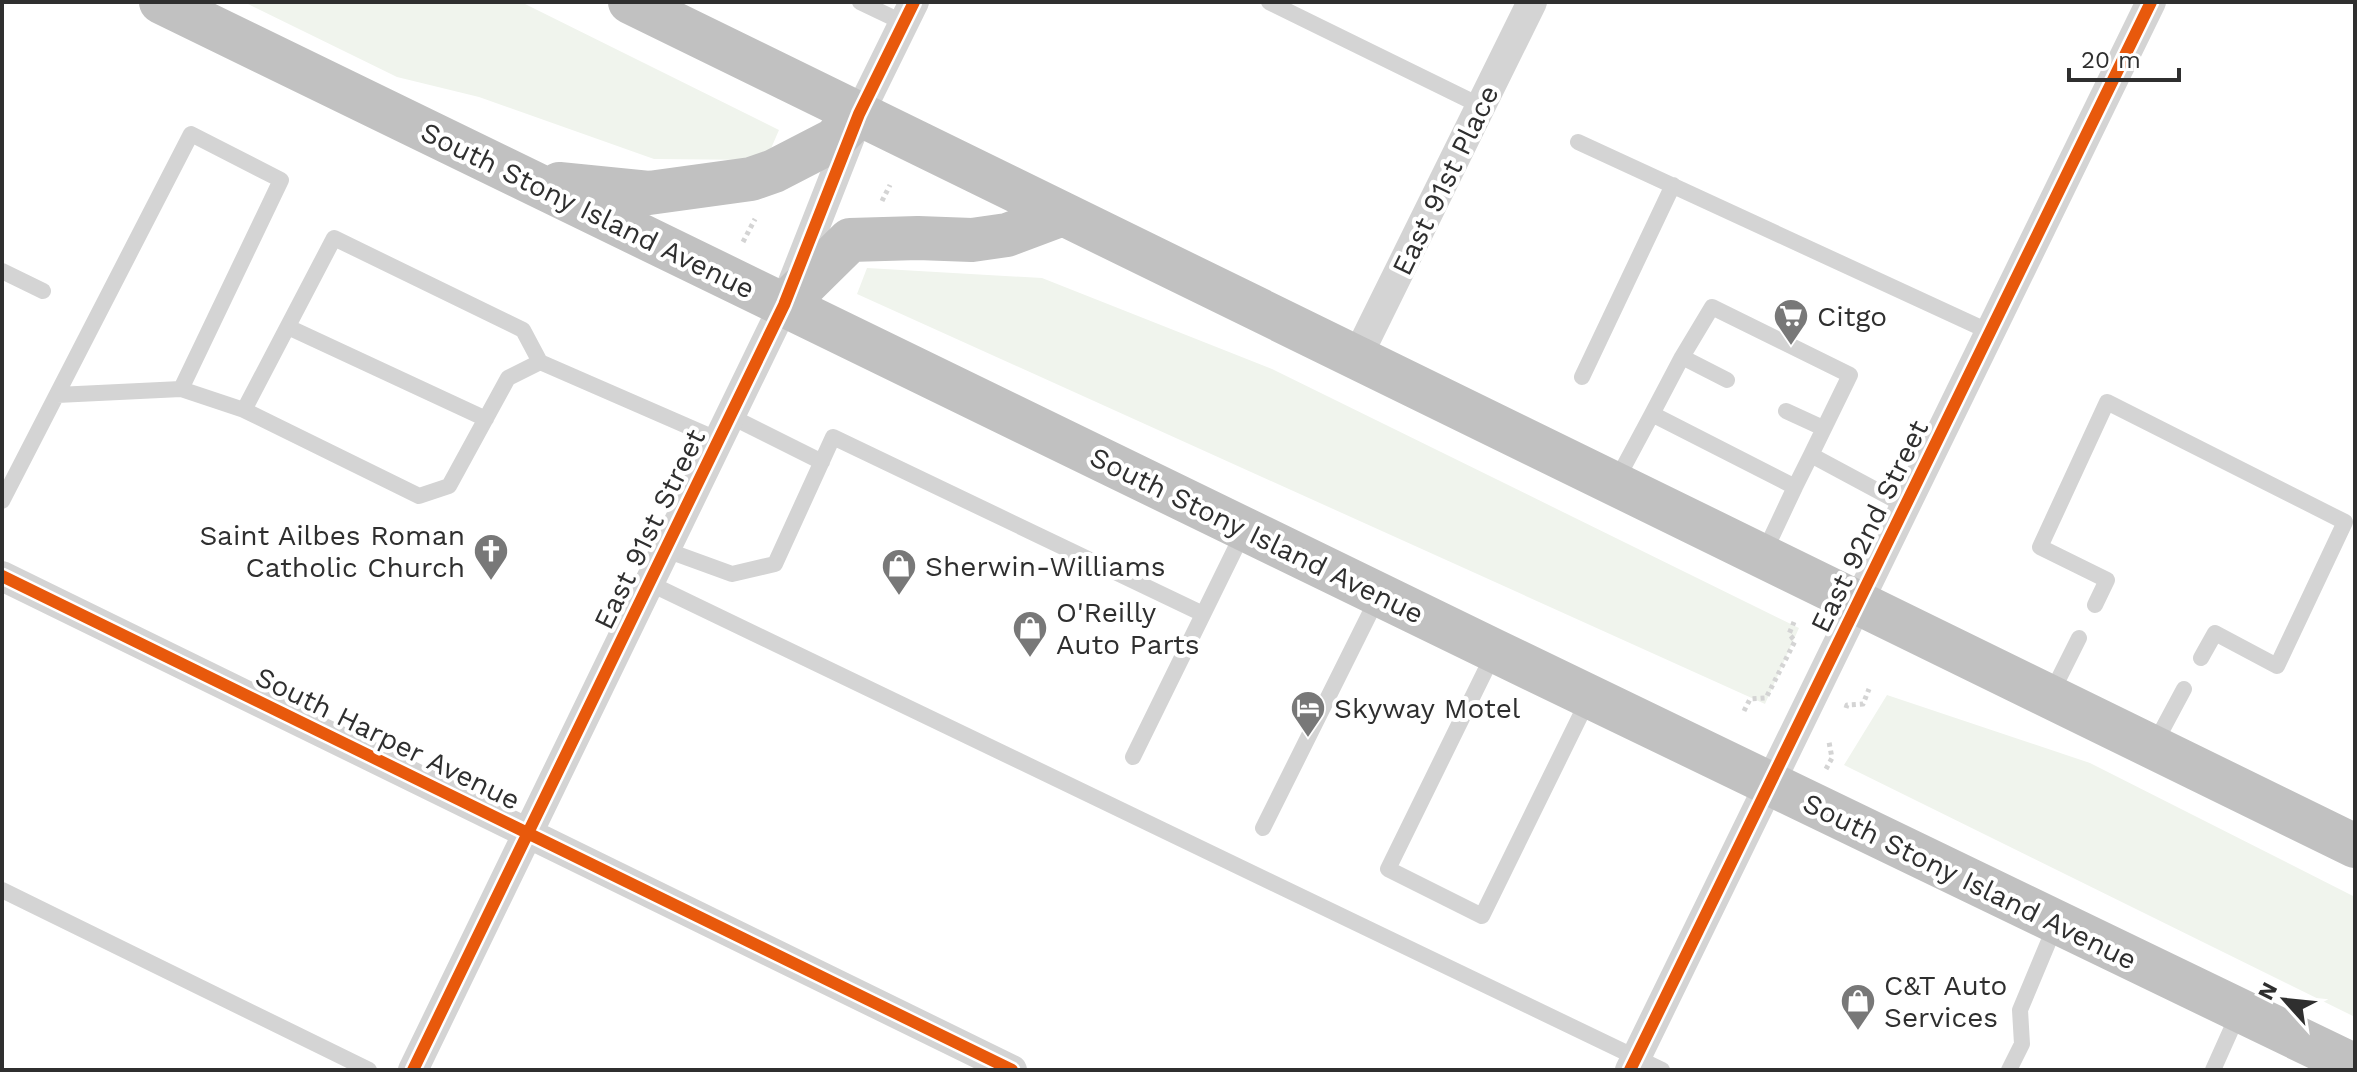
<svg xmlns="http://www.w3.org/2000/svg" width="2357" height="1072" font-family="'Work Sans',sans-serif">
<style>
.green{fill:#f0f4ed}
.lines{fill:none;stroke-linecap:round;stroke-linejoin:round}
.path{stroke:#d4d4d4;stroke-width:5;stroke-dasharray:4 4;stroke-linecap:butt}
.lane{stroke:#d4d4d4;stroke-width:16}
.street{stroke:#d4d4d4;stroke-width:30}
.highway{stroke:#c1c1c1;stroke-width:44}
.cycleway-casing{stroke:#fff;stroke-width:17}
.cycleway{stroke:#e8590c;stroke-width:12}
.labels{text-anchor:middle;stroke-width:8;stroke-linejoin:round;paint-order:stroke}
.street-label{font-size:28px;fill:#2f2f2f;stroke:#fff}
.poi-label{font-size:28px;fill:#2f2f2f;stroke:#fff;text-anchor:start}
</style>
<rect width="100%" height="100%" fill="#fff"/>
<!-- green -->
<path class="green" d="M 244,2 L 521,2 L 779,130 L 766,160 L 654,159 L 479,97 L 397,77 Z
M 867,268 L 1042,278 L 1272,369 L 1799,628 L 1765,704 L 857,294 Z
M 1887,695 L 2090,763 L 2355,897 L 2355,1017 L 1844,765 Z"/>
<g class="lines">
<!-- path -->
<path class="path" d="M 882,201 L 890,185
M 743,242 L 755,219
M 1846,708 L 1847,705 L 1863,704 L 1869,689
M 1744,711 L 1750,699 L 1766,698 L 1795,641 L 1789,634 L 1794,622
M 1826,769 L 1832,758 L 1829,742"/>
<!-- lane -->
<path class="lane" d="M 860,2 L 904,23
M 1269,2 L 1481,106
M 1578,142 L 1990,332
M 2,271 L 43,291
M 288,327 L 486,419
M 1682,357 L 1727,380
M 1582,377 L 1673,185
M 181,389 L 244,410 L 419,496 L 449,486 L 508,378 L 540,362
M 244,410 L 334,238 L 523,330 L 540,362 L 719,440
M 1786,411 L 1823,428
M 1652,414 L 1682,357 L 1712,307 L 1850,375 L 1811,455
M 730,416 L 822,462
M 1615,483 L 1652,414 L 1795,487 L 1763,555
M 1795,487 L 1811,455 L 1906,506
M 2,501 L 191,134 L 281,180 L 181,389 L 57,395
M 666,550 L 732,574 L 775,564 L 833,437 L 1203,614
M 649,583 L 1662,1070
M 2095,605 L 2107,580 L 2040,547 L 2107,402 L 2345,522 L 2277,666 L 2215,633 L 2201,658
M 1494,653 L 1388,869 L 1482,916 L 1589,698
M 2051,694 L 2079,638
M 2154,745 L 2184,689
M 1133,757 L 1244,531
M 1263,828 L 1378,597
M 2,890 L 369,1070
M 2009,1070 L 2022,1044 L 2020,1010 L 2056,924
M 2213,1070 L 2239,1012"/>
<!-- street -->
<path class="street" d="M 1357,357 L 1532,2
M 2,576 L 1012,1070
M 413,1070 L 784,305 L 859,114 L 914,2
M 1630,1070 L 2151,2"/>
<!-- highway -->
<path class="highway" d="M 161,2 L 1495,651 L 2355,1066
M 630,2 L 2355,846
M 559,184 L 649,193 L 751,179 L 774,171 L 834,140 L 859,114
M 784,305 L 850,240 L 918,238 L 972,240 L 1007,235 L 1063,214"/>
<defs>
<path id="cycleway" d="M 2,576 L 1012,1070
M 413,1070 L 784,305 L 859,114 L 914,2
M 1630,1070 L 2151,2"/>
</defs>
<!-- cycleway casing -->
<use href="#cycleway" class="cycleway-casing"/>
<!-- cycleway -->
<use href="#cycleway" class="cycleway"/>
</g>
<!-- icons -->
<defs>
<symbol id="supermarket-pin" viewBox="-11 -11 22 30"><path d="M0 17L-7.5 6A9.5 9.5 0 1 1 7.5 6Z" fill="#787878" stroke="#fff"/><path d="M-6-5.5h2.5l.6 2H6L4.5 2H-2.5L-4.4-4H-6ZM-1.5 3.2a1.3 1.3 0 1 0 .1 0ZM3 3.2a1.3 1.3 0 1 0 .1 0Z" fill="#fff"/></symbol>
<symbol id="church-pin" viewBox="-11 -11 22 30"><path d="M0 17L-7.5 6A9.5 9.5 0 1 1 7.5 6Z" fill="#787878" stroke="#fff"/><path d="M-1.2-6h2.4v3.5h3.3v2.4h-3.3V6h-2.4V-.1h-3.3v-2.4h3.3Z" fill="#fff"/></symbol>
<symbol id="shop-pin" viewBox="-11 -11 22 30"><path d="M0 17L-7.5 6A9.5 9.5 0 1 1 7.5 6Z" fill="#787878" stroke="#fff"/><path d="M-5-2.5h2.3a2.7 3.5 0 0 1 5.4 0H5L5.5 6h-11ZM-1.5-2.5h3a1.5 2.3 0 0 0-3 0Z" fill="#fff"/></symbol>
<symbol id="hotel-pin" viewBox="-11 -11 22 30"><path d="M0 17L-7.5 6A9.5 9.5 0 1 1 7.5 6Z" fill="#787878" stroke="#fff"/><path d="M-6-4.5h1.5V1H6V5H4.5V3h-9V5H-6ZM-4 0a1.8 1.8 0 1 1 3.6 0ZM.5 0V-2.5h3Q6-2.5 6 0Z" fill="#fff"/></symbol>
</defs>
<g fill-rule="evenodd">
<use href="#supermarket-pin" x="1771" y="296" width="40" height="54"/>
<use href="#church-pin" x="471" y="531" width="40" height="54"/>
<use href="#shop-pin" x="879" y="546" width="40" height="54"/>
<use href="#shop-pin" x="1010" y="608" width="40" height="54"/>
<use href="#hotel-pin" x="1288" y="688" width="40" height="54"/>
<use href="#shop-pin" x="1838" y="981" width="40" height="54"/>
</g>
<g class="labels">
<!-- street labels -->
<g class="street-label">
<text transform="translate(1445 180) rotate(-64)" y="10">East 91st Place</text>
<text transform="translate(588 210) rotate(26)" y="10">South Stony Island Avenue</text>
<text transform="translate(1869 526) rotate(-64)" y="10">East 92nd Street</text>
<text transform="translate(649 529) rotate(-64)" y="10">East 91st Street</text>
<text transform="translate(1257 535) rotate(26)" y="10">South Stony Island Avenue</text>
<text transform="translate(388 738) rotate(26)" y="10">South Harper Avenue</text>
<text transform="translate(1970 881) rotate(26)" y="10">South Stony Island Avenue</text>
</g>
<!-- poi labels -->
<g class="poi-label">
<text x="1817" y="326">Citgo</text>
<text x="465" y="545" text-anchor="end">Saint Ailbes Roman<tspan x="465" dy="32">Catholic Church</tspan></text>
<text x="925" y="576">Sherwin-Williams</text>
<text x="1056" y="622">O'Reilly<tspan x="1056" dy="32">Auto Parts</tspan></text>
<text x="1334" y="718">Skyway Motel</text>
<text x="1884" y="995">C&amp;T Auto<tspan x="1884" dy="32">Services</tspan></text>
</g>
</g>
<!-- border -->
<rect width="2357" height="1072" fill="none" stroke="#2f2f2f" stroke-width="8"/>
<!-- north arrow -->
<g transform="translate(2285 1000) rotate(297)" stroke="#ffffff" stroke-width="6" paint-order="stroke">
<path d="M0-6L14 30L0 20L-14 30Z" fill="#2f2f2f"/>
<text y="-12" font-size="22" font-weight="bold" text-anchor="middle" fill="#2f2f2f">N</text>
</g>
<!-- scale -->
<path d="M2069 68v12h110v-12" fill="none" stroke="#2f2f2f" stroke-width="4"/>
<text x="2081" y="68" font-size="24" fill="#2f2f2f" stroke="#ffffff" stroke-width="6" paint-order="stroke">20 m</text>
</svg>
